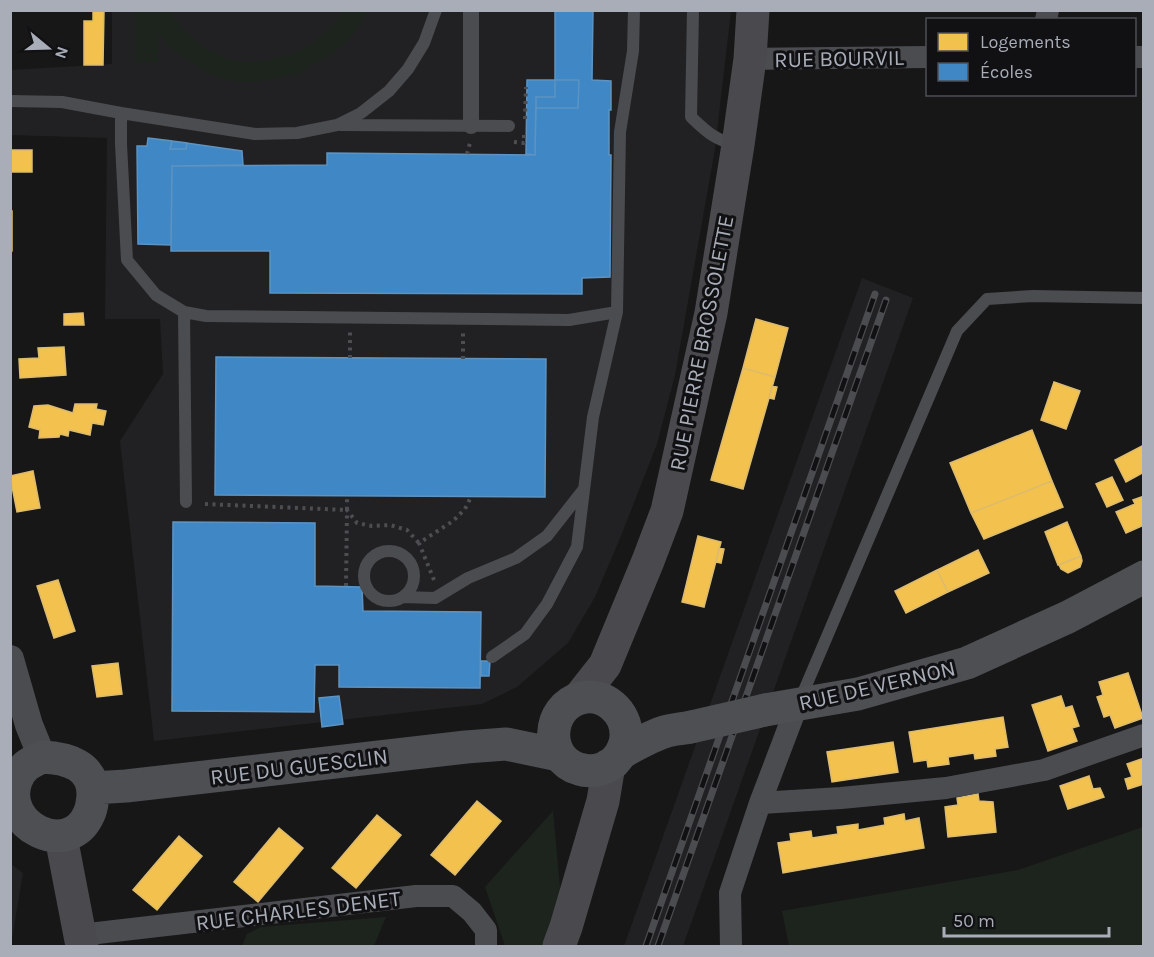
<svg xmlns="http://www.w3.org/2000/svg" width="1154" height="957" font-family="Karla,sans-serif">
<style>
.built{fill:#212123}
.green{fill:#1d241e}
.homes{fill:#f2c14e;stroke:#dcbb6e;stroke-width:1.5}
.schools{fill:#3f88c5;stroke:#5e93c1;stroke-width:1.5}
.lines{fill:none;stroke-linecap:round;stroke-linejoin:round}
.path{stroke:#4d4e52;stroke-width:4;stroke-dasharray:3 4.5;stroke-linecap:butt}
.service{stroke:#4b4c50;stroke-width:12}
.pedestrian{stroke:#4b4c50;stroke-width:16}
.minor{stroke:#4b4c50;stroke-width:22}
.tertiary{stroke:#4b4c50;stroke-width:28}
.secondary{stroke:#4a4a4e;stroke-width:33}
.primary{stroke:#4d4f52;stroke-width:33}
.rail-casing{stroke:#4b4c4f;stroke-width:7}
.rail{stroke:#111113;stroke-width:4.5;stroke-dasharray:14;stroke-linecap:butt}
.primary-bridge{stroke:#4d4f52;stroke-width:33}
.labels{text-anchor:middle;stroke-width:6;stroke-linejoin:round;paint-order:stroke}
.street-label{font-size:22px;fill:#a8adb8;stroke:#111113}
</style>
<rect width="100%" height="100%" fill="#171717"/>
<!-- built -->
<path class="built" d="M 112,11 L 731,11 L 715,149 L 675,375 L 657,444 L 621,536 L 595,597 L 568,643 L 517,687 L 482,704 L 154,741 L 120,441 L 163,374 L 160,319 L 105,319 L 107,138 L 11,135 L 11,70 L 112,64 Z
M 862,278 L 913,298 L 683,946 L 624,946 Z
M 11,864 L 23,873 L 11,945 Z"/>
<!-- green -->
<path class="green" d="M 135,11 L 169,11 C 184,34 210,56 238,61 C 248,63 260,61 270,59 C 279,57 288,56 297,52 C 316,44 332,26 345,11 L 369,11 L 351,37 L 330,55 L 298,74 L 255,82 L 230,81 L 209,74 L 171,49 L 159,33 L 158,62 L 135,63 Z
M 553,811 L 561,898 L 545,946 L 505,946 L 485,887 Z
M 1143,827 L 1143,946 L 789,946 L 782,911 L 1018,870 Z
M 386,917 L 374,946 L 242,946 L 247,934 L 261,927 Z"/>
<!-- homes -->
<path class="homes" d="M 93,10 L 104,10 L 103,65 L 84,65 L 84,21 L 93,21 Z
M 10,150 L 32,150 L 32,172 L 10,172 Z
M 10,211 L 12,211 L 12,251 L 10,252 Z
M 83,313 L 84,325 L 64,325 L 64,314 Z
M 756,319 L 788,328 L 775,377 L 743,368 Z
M 64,347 L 66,375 L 20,378 L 19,359 L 39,358 L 38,348 Z
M 743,368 L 775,377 L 743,489 L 711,480 Z
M 1054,382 L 1080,391 L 1066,429 L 1041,420 Z
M 772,386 L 777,387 L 774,399 L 769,398 Z
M 75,404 L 97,404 L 96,409 L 106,411 L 103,425 L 92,423 L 90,435 L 69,430 L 68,436 L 60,434 L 59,437 L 39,438 L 40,430 L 29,427 L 34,406 L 48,405 L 73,413 Z
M 1032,430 L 1052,481 L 971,513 L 950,463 Z
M 1144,445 L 1144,472 L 1126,482 L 1115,460 Z
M 33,471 L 40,508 L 17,512 L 10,476 Z
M 1112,477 L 1123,500 L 1107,507 L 1096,484 Z
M 1052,481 L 1063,507 L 984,539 L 971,513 Z
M 1144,496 L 1144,525 L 1126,533 L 1116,512 L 1135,504 L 1133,500 Z
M 1067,522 L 1081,556 L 1058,565 L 1045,532 Z
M 698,536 L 721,542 L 704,607 L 682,602 Z
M 719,548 L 724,549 L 721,563 L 716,562 Z
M 978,550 L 989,573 L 948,592 L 937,570 Z
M 1081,556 L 1082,561 L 1080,567 L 1068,573 L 1061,569 L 1059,565 Z
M 937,570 L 948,592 L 906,613 L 895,591 Z
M 58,580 L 75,631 L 54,638 L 37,586 Z
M 118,663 L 122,694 L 97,697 L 92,666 Z
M 1128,673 L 1143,718 L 1115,728 L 1110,715 L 1104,717 L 1097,697 L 1103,695 L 1099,682 Z
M 1061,696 L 1065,708 L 1072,706 L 1079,726 L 1072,728 L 1077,741 L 1048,751 L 1032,705 Z
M 1003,717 L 1008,747 L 995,749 L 996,756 L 975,759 L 974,753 L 948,757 L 949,764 L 928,767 L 927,760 L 914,762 L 909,732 Z
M 893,742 L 898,772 L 832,782 L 827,752 Z
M 1144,758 L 1144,784 L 1128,789 L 1125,779 L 1132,777 L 1127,764 Z
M 1089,776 L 1093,789 L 1100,788 L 1104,797 L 1068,809 L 1060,786 Z
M 978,794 L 979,801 L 993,802 L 996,832 L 948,837 L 945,807 L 958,805 L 957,798 Z
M 477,801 L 501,821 L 455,875 L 431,855 Z
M 904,814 L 905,821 L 919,818 L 924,848 L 783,873 L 778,843 L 791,841 L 790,834 L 811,831 L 812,838 L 838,834 L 837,827 L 858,824 L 858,830 L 885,825 L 884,818 Z
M 377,815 L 401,835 L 356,888 L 332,868 Z
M 279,828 L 303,848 L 258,902 L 234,882 Z
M 179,836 L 202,856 L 157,910 L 133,890 Z"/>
<!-- schools -->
<path class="schools" d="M 555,10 L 593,10 L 592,80 L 611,81 L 611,110 L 609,110 L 609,155 L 611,155 L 610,277 L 582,278 L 582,294 L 270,293 L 270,251 L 171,251 L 172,166 L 327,165 L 327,153 L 535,155 L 536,108 L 578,108 L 579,80 L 555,80 Z
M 527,80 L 555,80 L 555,97 L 536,97 L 535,155 L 526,154 Z
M 555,80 L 579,80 L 578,108 L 536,108 L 536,97 L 555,97 Z
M 148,138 L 172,141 L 170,149 L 186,149 L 187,143 L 242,151 L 243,165 L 172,166 L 171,245 L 138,244 L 137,146 L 147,146 Z
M 172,141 L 187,143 L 186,149 L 170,149 Z
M 216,357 L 546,359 L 545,497 L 215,495 Z
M 173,522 L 315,523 L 315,586 L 362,587 L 363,611 L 481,612 L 480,688 L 339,687 L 339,665 L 315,665 L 314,712 L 172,711 Z
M 481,661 L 490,661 L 489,676 L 481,676 Z
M 339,696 L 343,724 L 322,727 L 319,698 Z"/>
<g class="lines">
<!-- path -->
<path class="path" d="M 525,119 L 526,87
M 514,142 L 524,143 L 524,133
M 467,154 L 470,143
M 350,358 L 350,332
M 463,359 L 463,333
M 205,504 L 347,510 L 347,496
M 434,580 L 419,543 L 453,521 L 465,509 L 471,497
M 346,586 L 347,510 L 357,523 L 372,526 L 390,525 L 407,530 L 419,543"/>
<!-- service -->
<path class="service" d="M 693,10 L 691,117 C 708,133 714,139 736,145
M 10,101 L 62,102 L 121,113 L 121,144 L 127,260 L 156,295 L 184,312 L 206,316 L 569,320 L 617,312
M 121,113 L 255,134 L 297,133 L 337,125 L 361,113 L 389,91 L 408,69 L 424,43 L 436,10
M 340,125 L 509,126
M 184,312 L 186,502
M364 576a25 25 0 1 1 50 0a25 25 0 1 1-50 0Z
M 403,597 L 435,598 L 468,578 L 516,558 L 547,536 L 584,489
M 492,657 L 525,634 L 547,604 L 577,547 L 593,417 L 617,312 L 620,132 L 633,51 L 634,10
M 800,700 L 957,331 L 987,299 L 1033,296 L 1144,298"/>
<!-- pedestrian -->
<path class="pedestrian" d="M 471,10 L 471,126"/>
<!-- minor -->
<path class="minor" d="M 1046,20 L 1048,10
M 1134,57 L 1144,57
M 750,59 L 928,57
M 760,803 L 841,798 L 946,788 L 1044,770 L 1144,735
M 80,935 L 416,896 L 453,896 L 472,912 L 486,930 L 486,946
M 731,946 L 730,893 L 760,803 L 798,703"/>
<!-- tertiary -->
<path class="tertiary" d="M 10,659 L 29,725 L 42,757"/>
<!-- secondary -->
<path class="secondary" d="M 579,698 L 605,665 L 648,561 L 667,511 L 711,313 L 738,145 L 750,59 L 753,10
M 61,837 L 82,946
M 559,946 L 566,927 L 603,801 L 609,765"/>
<!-- primary -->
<path class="primary" d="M 765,710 L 858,694 L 967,663 L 1068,617 L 1144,577
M 621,753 C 624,747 626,742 626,736 C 627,712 604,692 581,698 C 546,707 544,759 579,769 C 591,773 604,770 614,762 C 617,759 619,755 623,752 C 631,747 654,735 664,732 C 672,729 682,729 691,727
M 42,757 C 67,758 94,765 93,796 C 92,803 92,808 89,814 C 69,860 0,826 16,781 C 21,767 29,763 42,757 Z
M 93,788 L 126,786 L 466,747 L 506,744 L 559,755"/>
<defs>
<path id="rail" d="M 646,946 L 875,294
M 658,946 L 886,300"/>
</defs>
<!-- rail casing -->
<use href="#rail" class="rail-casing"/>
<!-- rail -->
<use href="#rail" class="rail"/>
<!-- primary-bridge -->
<path class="primary-bridge" d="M 691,727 L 765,710"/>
</g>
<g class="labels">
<!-- street labels -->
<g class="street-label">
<text transform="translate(839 58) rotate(-1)" y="8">RUE BOURVIL</text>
<text transform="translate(701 343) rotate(-79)" y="8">RUE PIERRE BROSSOLETTE</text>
<text transform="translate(877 685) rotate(-13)" y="8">RUE DE VERNON</text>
<text transform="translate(299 766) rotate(-7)" y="8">RUE DU GUESCLIN</text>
<text transform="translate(298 910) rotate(-7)" y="8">RUE CHARLES DENET</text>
</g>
</g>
<!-- border -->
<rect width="1154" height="957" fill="none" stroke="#a8adb8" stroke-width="24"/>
<!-- legend -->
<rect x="926" y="18" width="210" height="78" fill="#111113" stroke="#4d4f55" stroke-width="1.5"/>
<rect x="938" y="33" width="30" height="18" fill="#f2c14e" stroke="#4d4f55" stroke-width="1.5"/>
<text x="980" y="48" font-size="18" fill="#a8adb8">Logements</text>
<rect x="938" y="63" width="30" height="18" fill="#3f88c5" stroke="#4d4f55" stroke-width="1.5"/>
<text x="980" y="78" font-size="18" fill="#a8adb8">Écoles</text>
<!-- north arrow -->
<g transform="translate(48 48) rotate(109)" stroke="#111113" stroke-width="4.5" paint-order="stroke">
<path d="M0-4.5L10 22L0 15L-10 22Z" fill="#a8adb8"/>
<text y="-9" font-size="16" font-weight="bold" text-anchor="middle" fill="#a8adb8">N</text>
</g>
<!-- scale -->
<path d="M944 927v9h165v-9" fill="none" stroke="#a8adb8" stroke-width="3"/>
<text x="953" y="927" font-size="18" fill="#a8adb8" stroke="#111113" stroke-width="4.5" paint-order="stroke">50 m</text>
</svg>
